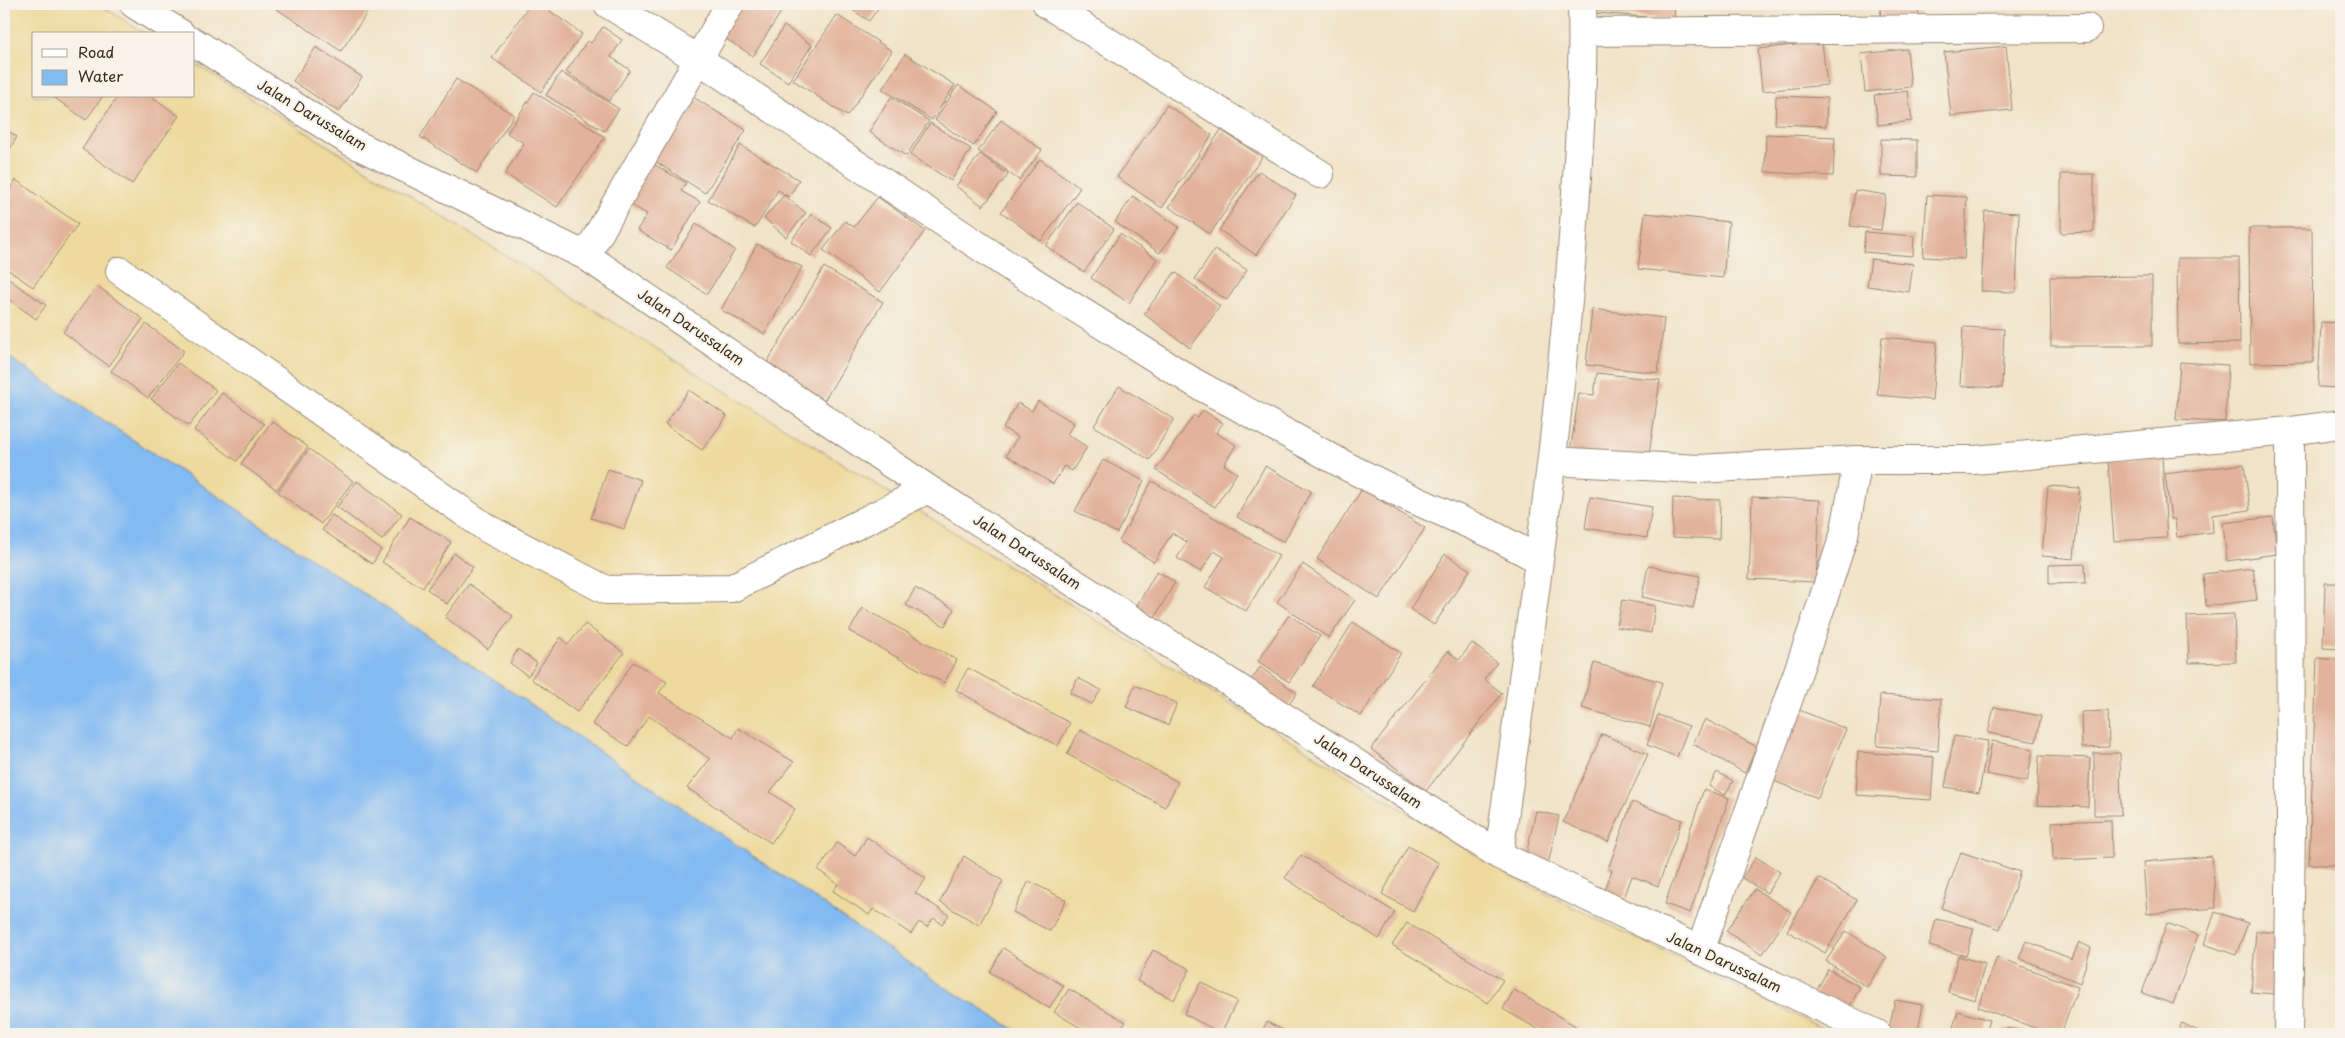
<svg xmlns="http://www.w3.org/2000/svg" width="2345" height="1038" font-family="'Playpen Sans',sans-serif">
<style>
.sand{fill:#eeda9e;stroke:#94825e}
.water{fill:#82baf2;stroke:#5e7288}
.building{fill:#e2b29a}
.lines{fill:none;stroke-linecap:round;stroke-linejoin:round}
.minor-casing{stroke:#968673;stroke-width:30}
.minor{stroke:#fff;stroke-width:28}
.labels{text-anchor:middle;stroke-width:4.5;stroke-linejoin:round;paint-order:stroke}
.street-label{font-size:14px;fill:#3b2a1e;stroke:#f7f3e8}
</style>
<rect width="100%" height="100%" fill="#f7f3e8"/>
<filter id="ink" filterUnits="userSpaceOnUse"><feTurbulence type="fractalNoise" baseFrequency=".02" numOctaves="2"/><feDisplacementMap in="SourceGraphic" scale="10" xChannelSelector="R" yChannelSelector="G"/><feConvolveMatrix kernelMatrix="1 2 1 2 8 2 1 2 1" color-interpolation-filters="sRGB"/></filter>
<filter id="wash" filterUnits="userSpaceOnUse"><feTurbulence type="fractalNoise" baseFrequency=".0096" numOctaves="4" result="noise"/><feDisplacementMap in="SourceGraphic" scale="20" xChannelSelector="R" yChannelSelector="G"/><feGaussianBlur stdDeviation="1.12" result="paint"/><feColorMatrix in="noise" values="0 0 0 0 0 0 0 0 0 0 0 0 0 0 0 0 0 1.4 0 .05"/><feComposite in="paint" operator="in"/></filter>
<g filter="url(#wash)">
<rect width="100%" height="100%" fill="#f1e3c8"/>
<!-- sand -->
<path class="sand" d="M 4,4 L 98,4 L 146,34 L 34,34 L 34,96 L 194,96 L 194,63 L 1515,879 L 1834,1034 L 1022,1034 L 940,984 L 545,714 L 4,354 Z"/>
<!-- water -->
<path class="water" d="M 4,354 L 545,714 L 940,984 L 1022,1034 L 4,1034 Z"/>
<g id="blocks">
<!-- building -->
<path class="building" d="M 269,4 L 373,4 L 341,51 Z
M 530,4 L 540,4 L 582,34 L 541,92 L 492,58 Z
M 733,4 L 774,4 L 783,9 L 753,56 L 715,32 Z
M 844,4 L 881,4 L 869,21 Z
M 1596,4 L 1675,4 L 1674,19 L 1595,13 Z
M 1880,4 L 1918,4 L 1919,22 L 1881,23 Z
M 837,15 L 892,51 L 847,116 L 793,80 Z
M 784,26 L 812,45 L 788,82 L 760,64 Z
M 603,27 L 622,40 L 611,57 L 630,70 L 609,101 L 566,72 L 587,41 L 591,43 Z
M 1822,42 L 1827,85 L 1762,91 L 1758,49 Z
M 2006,46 L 2012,110 L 1951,116 L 1944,52 Z
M 316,47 L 362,77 L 339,112 L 293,81 Z
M 1907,49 L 1911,87 L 1865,92 L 1861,54 Z
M 905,54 L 955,85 L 932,120 L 882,89 Z
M 561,72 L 619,109 L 604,131 L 546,95 Z
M 456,79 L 514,115 L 477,173 L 420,137 Z
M 958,85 L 997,111 L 974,146 L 935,120 Z
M 1908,91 L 1912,121 L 1878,125 L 1874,95 Z
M 534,92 L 605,137 L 557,207 L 505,174 L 524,143 L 507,133 Z
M 685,92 L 746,130 L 705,193 L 645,155 Z
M 52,96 L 103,96 L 86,120 Z
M 118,96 L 151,96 L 179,116 L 132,184 L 82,149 Z
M 1776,96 L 1827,98 L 1826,126 L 1775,124 Z
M 891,97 L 929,121 L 906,156 L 869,132 Z
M 1167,105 L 1212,135 L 1162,208 L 1117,177 Z
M 1001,120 L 1042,150 L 1019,180 L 978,151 Z
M 930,123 L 971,149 L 951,181 L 910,155 Z
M 4,128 L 17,137 L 4,158 Z
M 1221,130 L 1262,157 L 1210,234 L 1169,207 Z
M 1766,134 L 1835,137 L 1833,176 L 1765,172 Z
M 1881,139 L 1917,140 L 1917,177 L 1881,176 Z
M 740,145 L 799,180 L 789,197 L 778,190 L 755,228 L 708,200 Z
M 980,154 L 1008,175 L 983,206 L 956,186 Z
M 645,159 L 686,183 L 681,191 L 700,202 L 671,250 L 637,230 L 647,214 L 621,199 Z
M 1040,159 L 1080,188 L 1041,241 L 1001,212 Z
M 1259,171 L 1296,195 L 1256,255 L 1219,230 Z
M 2061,174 L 2094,174 L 2094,232 L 2061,233 Z
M 16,180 L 78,224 L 33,287 L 4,267 L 4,197 Z
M 1855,190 L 1886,195 L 1881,230 L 1850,226 Z
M 784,195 L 806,213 L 786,237 L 764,218 Z
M 1927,195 L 1967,197 L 1964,259 L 1923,257 Z
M 1133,196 L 1179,227 L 1160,253 L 1115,222 Z
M 878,197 L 925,231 L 880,292 L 823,250 L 845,221 L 854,227 Z
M 1077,202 L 1114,229 L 1084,272 L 1046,246 Z
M 1985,211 L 2019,213 L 2016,292 L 1981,291 Z
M 1645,213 L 1729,222 L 1723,278 L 1638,269 Z
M 811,214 L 832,228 L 811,256 L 791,241 Z
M 696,224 L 735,250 L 707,294 L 667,268 Z
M 2249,228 L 2312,228 L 2313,362 L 2250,363 Z
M 1865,232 L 1914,236 L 1913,256 L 1863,252 Z
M 1120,234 L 1157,259 L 1129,303 L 1091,278 Z
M 757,244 L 802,267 L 765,334 L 721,310 Z
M 1215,249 L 1247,270 L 1227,300 L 1195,279 Z
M 2177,258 L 2239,258 L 2240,343 L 2178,344 Z
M 1871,259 L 1913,264 L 1909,292 L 1867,286 Z
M 824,267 L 883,302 L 821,406 L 762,371 Z
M 1175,272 L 1220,306 L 1190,348 L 1144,314 Z
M 4,276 L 46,305 L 36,319 L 4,296 Z
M 2152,276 L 2152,346 L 2051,346 L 2050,277 Z
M 97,286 L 143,319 L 109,366 L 63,332 Z
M 1592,309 L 1664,318 L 1658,373 L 1586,365 Z
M 2321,322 L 2341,323 L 2341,388 L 2318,387 Z
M 146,324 L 184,351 L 148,398 L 111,371 Z
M 1963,327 L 2004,329 L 2002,388 L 1960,386 Z
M 1882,337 L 1937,342 L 1932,400 L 1877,395 Z
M 2180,362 L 2228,365 L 2225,422 L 2176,420 Z
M 178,363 L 216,390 L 189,426 L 151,399 Z
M 1597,373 L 1660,380 L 1649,455 L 1570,453 L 1579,393 L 1594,395 Z
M 1119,386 L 1174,419 L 1150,460 L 1094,426 Z
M 689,390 L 727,416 L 702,450 L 665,424 Z
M 222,393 L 264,424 L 237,461 L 194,430 Z
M 1038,401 L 1074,423 L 1067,434 L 1087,447 L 1072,471 L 1064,466 L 1053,484 L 1006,455 L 1018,437 L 1003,428 L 1018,403 L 1032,411 Z
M 1203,410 L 1223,423 L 1216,433 L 1236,445 L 1224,465 L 1237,473 L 1215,507 L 1156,470 L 1194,415 L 1198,418 Z
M 272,421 L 308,447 L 277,490 L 241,464 Z
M 309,449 L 353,481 L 321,524 L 278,492 Z
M 2162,457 L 2167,538 L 2114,541 L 2108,460 Z
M 1103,460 L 1144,481 L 1117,533 L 1075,511 Z
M 2244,464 L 2250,510 L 2212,515 L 2213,532 L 2177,537 L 2175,519 L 2171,519 L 2165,474 Z
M 1265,466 L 1311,491 L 1284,542 L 1237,517 Z
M 608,469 L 641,480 L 624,529 L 591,518 Z
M 357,481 L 402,514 L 382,540 L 337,507 Z
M 1152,481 L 1279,556 L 1246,611 L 1205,587 L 1224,557 L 1214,551 L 1201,572 L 1177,558 L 1187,542 L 1172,533 L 1154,562 L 1119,541 Z
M 2048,486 L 2080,488 L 2074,559 L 2042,556 Z
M 1362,489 L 1425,528 L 1379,599 L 1317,559 Z
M 1590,497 L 1652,507 L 1647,538 L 1585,528 Z
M 1752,497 L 1820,500 L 1816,582 L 1749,579 Z
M 1673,498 L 1720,500 L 1719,539 L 1672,537 Z
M 332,515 L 381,550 L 372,564 L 322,530 Z
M 410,517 L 451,542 L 423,588 L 382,562 Z
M 2273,517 L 2277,554 L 2227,561 L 2223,523 Z
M 454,553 L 473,567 L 447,604 L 427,589 Z
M 1445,554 L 1470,570 L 1434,625 L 1410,609 Z
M 1303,564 L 1355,600 L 1329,638 L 1277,602 Z
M 2085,564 L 2086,583 L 2049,584 L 2049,565 Z
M 1648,566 L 1700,576 L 1693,608 L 1642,597 Z
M 2253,568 L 2257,600 L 2206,606 L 2203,574 Z
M 1157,571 L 1175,582 L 1155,617 L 1136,607 Z
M 2325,583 L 2341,583 L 2341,649 L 2323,648 Z
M 469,584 L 513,616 L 488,649 L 445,617 Z
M 915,588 L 954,609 L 945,626 L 906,605 Z
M 1622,600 L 1655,606 L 1651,633 L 1617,627 Z
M 863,608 L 957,660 L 944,683 L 849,631 Z
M 2234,614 L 2236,662 L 2189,663 L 2187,616 Z
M 1289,615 L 1320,636 L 1289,682 L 1258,661 Z
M 1353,622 L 1401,653 L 1361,716 L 1313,686 Z
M 585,624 L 624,653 L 577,712 L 531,679 L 561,637 L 568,645 Z
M 1472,643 L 1497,663 L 1484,679 L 1502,693 L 1426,791 L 1371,749 L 1448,651 L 1459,660 Z
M 518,649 L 537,663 L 528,676 L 510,663 Z
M 2317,658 L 2341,660 L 2341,866 L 2309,864 Z
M 633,662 L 667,682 L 659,693 L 733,738 L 738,728 L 794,762 L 770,792 L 795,809 L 771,843 L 687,788 L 710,759 L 649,716 L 628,746 L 592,724 Z
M 1594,663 L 1662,682 L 1650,727 L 1582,708 Z
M 1260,667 L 1297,693 L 1285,710 L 1248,685 Z
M 968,668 L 1070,723 L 1058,746 L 956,690 Z
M 1078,678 L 1101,690 L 1092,704 L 1070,693 Z
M 1135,685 L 1177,703 L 1168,725 L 1126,707 Z
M 1880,695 L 1941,699 L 1938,751 L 1877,746 Z
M 1994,707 L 2041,716 L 2036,742 L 1988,733 Z
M 1799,710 L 1846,729 L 1818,798 L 1771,780 Z
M 2108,711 L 2109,747 L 2082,748 L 2081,712 Z
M 1658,715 L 1689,726 L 1677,757 L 1647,745 Z
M 1705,719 L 1757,747 L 1745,773 L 1693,744 Z
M 1080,730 L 1178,782 L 1165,807 L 1067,754 Z
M 1602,734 L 1648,754 L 1608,842 L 1563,822 Z
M 1954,736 L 1988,741 L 1979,793 L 1945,787 Z
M 1992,741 L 2033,749 L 2027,782 L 1986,774 Z
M 1858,752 L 1934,757 L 1931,800 L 1856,795 Z
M 2094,753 L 2120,753 L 2121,815 L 2094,815 Z
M 2039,756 L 2090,758 L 2088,807 L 2037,805 Z
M 1717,772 L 1733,781 L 1725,795 L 1709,786 Z
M 1704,789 L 1729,798 L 1690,913 L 1665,904 Z
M 1632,802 L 1682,820 L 1658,886 L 1632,876 L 1624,898 L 1605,890 L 1612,870 L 1608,869 Z
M 1536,811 L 1559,816 L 1548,864 L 1525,859 Z
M 2111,820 L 2112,858 L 2053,860 L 2052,822 Z
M 867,837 L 926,879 L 915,893 L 949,915 L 942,924 L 934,918 L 927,927 L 919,922 L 911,934 L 873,909 L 869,915 L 833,891 L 838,884 L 818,870 L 837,843 L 855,856 Z
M 1408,846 L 1439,863 L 1413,911 L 1382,894 Z
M 1961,852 L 2020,872 L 2000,929 L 1941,908 Z
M 1301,855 L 1395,912 L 1379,939 L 1285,878 Z
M 964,856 L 1003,881 L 979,925 L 940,902 Z
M 2212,856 L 2216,908 L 2147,914 L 2143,862 Z
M 1756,857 L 1780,872 L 1767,893 L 1742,878 Z
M 1819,878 L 1857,900 L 1825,953 L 1787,931 Z
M 1029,881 L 1066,900 L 1050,931 L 1013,912 Z
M 1755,889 L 1791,912 L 1762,955 L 1726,931 Z
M 2215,912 L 2248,923 L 2236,955 L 2204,944 Z
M 1936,919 L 1974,928 L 1966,956 L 1929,946 Z
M 1407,923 L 1503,980 L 1488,1003 L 1392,945 Z
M 2167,923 L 2198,935 L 2173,1004 L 2142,993 Z
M 1846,931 L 1887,957 L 1867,987 L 1826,961 Z
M 2256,931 L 2279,933 L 2274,994 L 2251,992 Z
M 2026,941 L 2072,959 L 2079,942 L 2091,948 L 2080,983 L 2019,958 Z
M 1003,948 L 1064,986 L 1049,1008 L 990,972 Z
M 1153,950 L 1190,969 L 1174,1000 L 1137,981 Z
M 1958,956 L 1985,964 L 1975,1000 L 1948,992 Z
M 1997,957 L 2078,987 L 2061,1034 L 2051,1034 L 1978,1007 Z
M 1828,969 L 1860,987 L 1845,1015 L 1813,997 Z
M 1201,982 L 1237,1001 L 1221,1033 L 1184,1014 Z
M 1069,989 L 1126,1022 L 1117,1034 L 1091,1034 L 1054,1012 Z
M 1514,990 L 1589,1034 L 1546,1034 L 1503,1009 Z
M 1895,1000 L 1923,1005 L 1917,1034 L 1888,1034 Z
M 1958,1011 L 1989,1020 L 1985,1034 L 1951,1034 Z
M 1267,1022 L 1291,1034 L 1260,1034 Z
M 2182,1023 L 2204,1034 L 2176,1034 Z
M 2004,1028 L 2028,1031 L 2028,1034 L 2003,1034 Z"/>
</g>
</g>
<g filter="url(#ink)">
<use href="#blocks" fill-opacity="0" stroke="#968673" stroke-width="1"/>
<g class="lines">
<defs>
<path id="minor" d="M 134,4 L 181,34
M 608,4 L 698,59 L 1015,270 L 1195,383 L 1348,467 L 1406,496 L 1489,533 L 1538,559
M 1047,4 L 1320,174
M 1583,32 L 2087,28
M 194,42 L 349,141 L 586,256 L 928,489 L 1499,855 L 1877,1034
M 586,256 L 730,4
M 120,271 L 488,529 L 606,590 L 732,588 L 928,489
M 1552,461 L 1699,469 L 1858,460 L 1974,460 L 2290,431 L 2341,424
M 1499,855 C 1527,645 1560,435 1574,223 C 1579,150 1584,77 1582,4
M 1700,951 L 1820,609 L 1844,535 L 1858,460
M 2288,1034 L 2291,829 L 2290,431"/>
</defs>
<!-- minor casing -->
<use href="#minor" class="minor-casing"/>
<!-- minor -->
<use href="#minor" class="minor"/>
</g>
</g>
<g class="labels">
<!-- street labels -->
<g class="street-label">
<text transform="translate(312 115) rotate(31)" y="5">Jalan Darussalam</text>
<text transform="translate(691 327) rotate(34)" y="5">Jalan Darussalam</text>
<text transform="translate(1027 552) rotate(33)" y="5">Jalan Darussalam</text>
<text transform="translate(1368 771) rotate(33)" y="5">Jalan Darussalam</text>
<text transform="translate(1724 962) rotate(25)" y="5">Jalan Darussalam</text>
</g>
</g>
<!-- margin -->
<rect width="2345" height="1038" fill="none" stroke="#f7f3e8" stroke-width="20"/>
<!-- legend -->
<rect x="32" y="32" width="162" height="65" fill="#f7f3e8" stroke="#aca397"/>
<rect x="42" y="49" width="25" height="8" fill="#ffffff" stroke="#aca397"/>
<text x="78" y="58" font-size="15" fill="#3b2a1e">Road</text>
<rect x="42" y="70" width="25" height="15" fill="#82baf2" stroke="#aca397"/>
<text x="78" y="82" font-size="15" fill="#3b2a1e">Water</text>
</svg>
